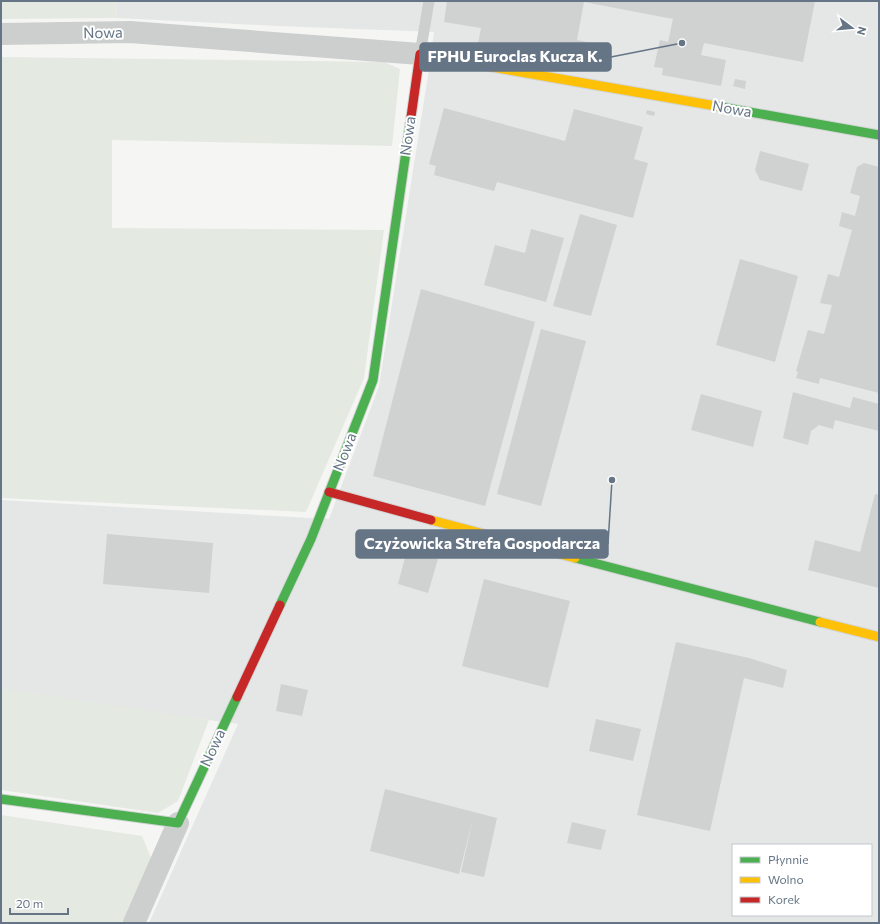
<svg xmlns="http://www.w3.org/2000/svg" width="880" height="924" font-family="Commissioner,sans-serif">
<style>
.built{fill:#e5e7e7;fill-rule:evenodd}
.green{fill:#e4e9e2}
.building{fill:#d0d1d1}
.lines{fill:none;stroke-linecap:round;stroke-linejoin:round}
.fast-casing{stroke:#d2d4d4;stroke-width:11}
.slow-casing{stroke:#d2d4d4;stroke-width:11}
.jam-casing{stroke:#d2d4d4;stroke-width:11}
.lane{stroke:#cdcfcf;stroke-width:11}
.street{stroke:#cdcfcf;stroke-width:22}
.fast{stroke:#4caf50;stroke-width:9}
.slow{stroke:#ffc107;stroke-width:9}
.jam{stroke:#c62828;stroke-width:9}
.labels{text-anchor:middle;stroke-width:4;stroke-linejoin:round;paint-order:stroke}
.street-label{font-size:15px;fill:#657585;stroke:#fff}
.leader{fill:none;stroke:#657585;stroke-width:1.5}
.callout-dot{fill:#657585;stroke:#fff;stroke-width:1.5}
.callout{fill:#657585;stroke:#657585;stroke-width:1.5}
.callout-label{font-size:16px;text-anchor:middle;font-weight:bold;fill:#fff}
</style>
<rect width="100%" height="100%" fill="#f5f6f4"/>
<!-- built -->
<path class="built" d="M 116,1 L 879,1 L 879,923 L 149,923 L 238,724 L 1,692 L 1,500 L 329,519 L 379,386 L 429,69 L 434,32 L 278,26 L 117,18 ZM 733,845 L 871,845 L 871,915 L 733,915 Z"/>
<!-- green -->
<path class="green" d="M 1,1 L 116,1 L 117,18 L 1,19 Z
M 1,57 L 384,62 L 400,69 L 392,146 L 112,140 L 112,228 L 384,230 L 364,378 L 306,512 L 1,498 Z
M 1,688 L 209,720 L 178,801 L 158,813 L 1,790 Z
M 1,815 L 142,836 L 152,860 L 123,923 L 1,923 Z"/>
<!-- building -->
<path class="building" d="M 447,1 L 815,1 L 803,62 L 704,43 L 701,55 L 726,60 L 721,86 L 662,75 L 663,68 L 654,67 L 660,40 L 668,42 L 673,19 L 584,2 L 577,40 L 602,45 L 598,66 L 545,57 L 547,54 L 478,43 L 481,28 L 444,22 Z
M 735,79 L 746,81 L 745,89 L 733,86 Z
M 444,108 L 565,141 L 574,109 L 643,127 L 634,159 L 648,163 L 633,218 L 497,182 L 494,191 L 434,175 L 436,166 L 429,164 Z
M 647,110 L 655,112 L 654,116 L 646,114 Z
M 760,151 L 809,164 L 802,191 L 760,180 L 755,170 Z
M 864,163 L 879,167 L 879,393 L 820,378 L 819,384 L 796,378 L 798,372 L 796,371 L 808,330 L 824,334 L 832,305 L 820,303 L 828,274 L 839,277 L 852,230 L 839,226 L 842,212 L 855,216 L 860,196 L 850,193 L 857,167 Z
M 580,214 L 617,225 L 591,316 L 553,306 Z
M 531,229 L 564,238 L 546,302 L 484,285 L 495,245 L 525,253 Z
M 740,259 L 798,276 L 775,362 L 716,345 Z
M 421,289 L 535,322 L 485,506 L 373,476 Z
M 541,329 L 586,341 L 541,506 L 497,494 Z
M 793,392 L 850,408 L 853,397 L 879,404 L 879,431 L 835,420 L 833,429 L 819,425 L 811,431 L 808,445 L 783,438 Z
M 701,394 L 762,411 L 753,447 L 691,430 Z
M 875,494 L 879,495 L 879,588 L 808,570 L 815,540 L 860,552 Z
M 107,534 L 213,543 L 209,593 L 103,584 Z
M 407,550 L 438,559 L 428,593 L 398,584 Z
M 484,579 L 570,601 L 548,688 L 462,666 Z
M 676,642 L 749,658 L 787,670 L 783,688 L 744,678 L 710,831 L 637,815 Z
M 281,684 L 308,690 L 302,716 L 276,711 Z
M 596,719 L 641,729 L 633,761 L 589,751 Z
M 385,789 L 497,818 L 484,877 L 461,872 L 473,818 L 459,874 L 370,851 Z
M 572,822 L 606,830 L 601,850 L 567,843 Z"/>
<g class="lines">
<defs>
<path id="fast" d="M 716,106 L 879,135
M 575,558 L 820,622
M 280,605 L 311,539 L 373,380 L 410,124
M 1,799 L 178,823 L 237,697"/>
<path id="slow" d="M 463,62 L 716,106
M 431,520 L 575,558
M 820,622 L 879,637"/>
<path id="jam" d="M 410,124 L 420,54 L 463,62
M 329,492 L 431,520
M 237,697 L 280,605"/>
</defs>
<!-- fast casing -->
<use href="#fast" class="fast-casing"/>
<!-- slow casing -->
<use href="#slow" class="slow-casing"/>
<!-- jam casing -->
<use href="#jam" class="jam-casing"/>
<!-- lane -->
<path class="lane" d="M 420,54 L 429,1"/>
<!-- street -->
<path class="street" d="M 1,34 L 130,32 L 420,54
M 134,923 L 178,823"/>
<!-- fast -->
<use href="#fast" class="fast"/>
<!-- slow -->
<use href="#slow" class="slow"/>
<!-- jam -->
<use href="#jam" class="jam"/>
</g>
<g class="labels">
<!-- street labels -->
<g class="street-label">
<text transform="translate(103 33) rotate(-1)" y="5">Nowa</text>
<text transform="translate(732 109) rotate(10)" y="5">Nowa</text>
<text transform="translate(408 136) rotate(-82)" y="5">Nowa</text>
<text transform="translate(345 452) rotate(-69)" y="5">Nowa</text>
<text transform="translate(213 748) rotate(-65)" y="5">Nowa</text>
</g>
</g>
<!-- callouts -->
<path class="leader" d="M682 43L611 57M612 480L608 544"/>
<g class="callout-dot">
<circle cx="682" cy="43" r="4"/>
<circle cx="612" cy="480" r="4"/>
</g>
<g class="callout">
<rect x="420" y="43" width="191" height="28" rx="4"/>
<rect x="356" y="530" width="252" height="28" rx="4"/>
</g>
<g class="callout-label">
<text x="515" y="62">FPHU Euroclas Kucza K.</text>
<text x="482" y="549">Czyżowicka Strefa Gospodarcza</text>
</g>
<!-- border -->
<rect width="880" height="924" fill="none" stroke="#657585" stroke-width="4"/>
<!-- legend -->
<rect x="732" y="844" width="140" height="72" fill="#ffffff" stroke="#c1c8ce"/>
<rect x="740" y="857" width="20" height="6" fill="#4caf50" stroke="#c1c8ce"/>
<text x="768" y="864" font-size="12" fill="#657585">Płynnie</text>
<rect x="740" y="877" width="20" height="6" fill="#ffc107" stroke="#c1c8ce"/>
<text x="768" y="884" font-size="12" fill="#657585">Wolno</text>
<rect x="740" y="897" width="20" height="6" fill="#c62828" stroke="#c1c8ce"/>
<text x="768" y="904" font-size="12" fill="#657585">Korek</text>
<!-- north arrow -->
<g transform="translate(852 28) rotate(106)" stroke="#ffffff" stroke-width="3" paint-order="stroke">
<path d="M0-3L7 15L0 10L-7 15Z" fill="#657585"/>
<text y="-6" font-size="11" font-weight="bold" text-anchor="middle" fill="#657585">N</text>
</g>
<!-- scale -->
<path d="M10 908v6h58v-6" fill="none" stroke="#657585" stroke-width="2"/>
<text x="16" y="908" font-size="12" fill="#657585" stroke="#ffffff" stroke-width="3" paint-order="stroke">20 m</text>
</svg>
